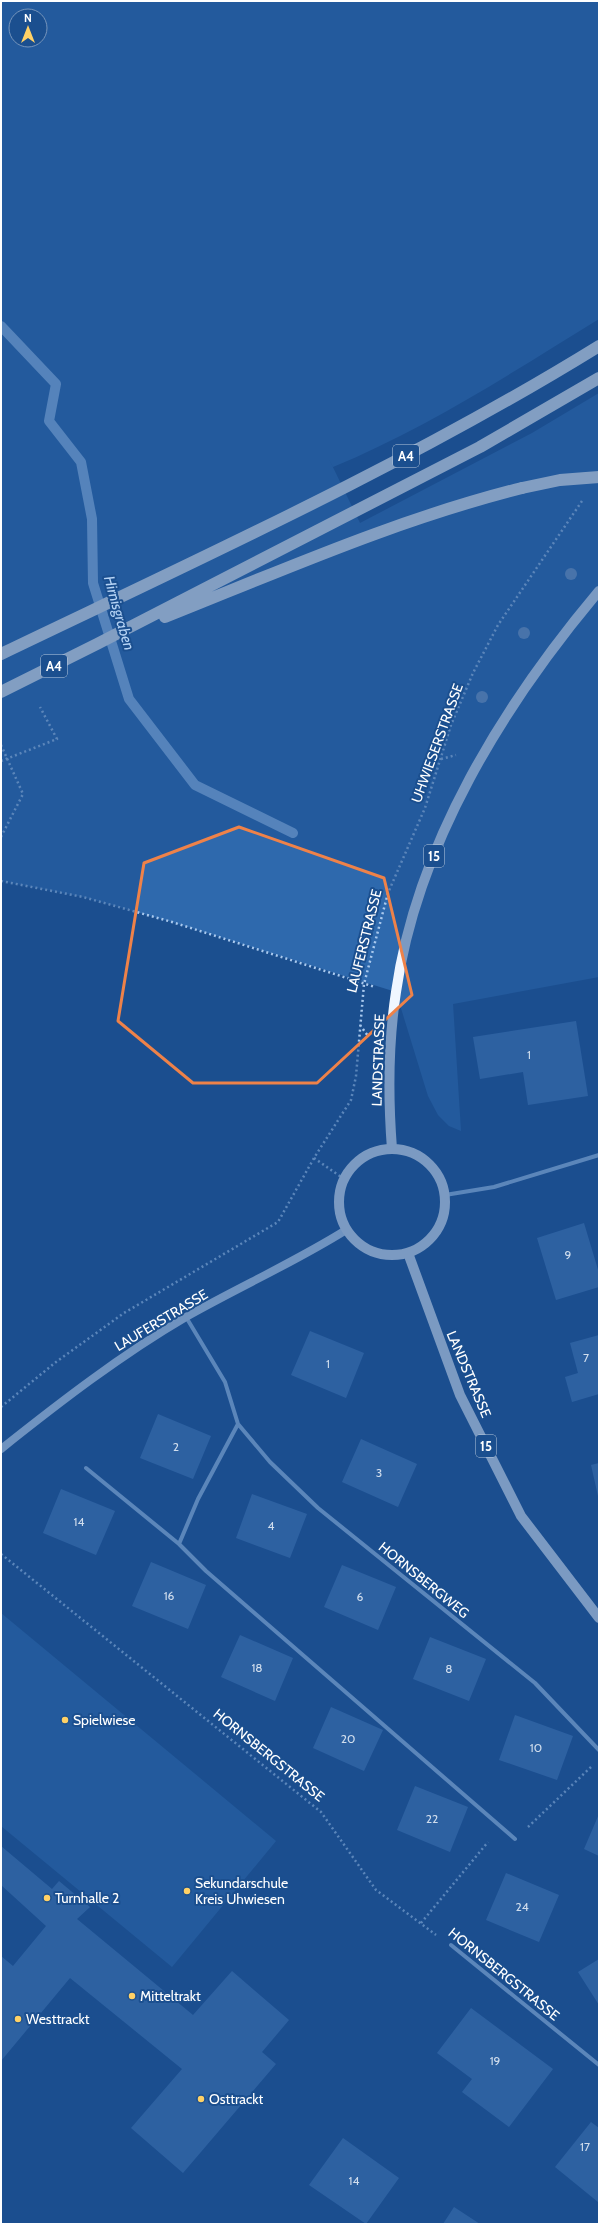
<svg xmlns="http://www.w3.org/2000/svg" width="600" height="2225" font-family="Cabin,sans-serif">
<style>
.green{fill:#2e69ad;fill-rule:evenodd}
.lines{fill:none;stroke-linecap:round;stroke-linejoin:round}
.stream{stroke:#9cc4f0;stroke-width:10}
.building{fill:#4478b7}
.path{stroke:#a9c9ee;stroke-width:2.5;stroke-dasharray:2 3;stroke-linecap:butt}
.street{stroke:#a9c9ee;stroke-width:4}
.secondary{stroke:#d6e6fa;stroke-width:8}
.primary{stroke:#f0f6ff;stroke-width:10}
.highway{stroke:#fff;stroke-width:12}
.highway-bridge{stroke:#fff;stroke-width:12}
.tree{fill:#7ea0ca}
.marked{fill:none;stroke:#ee8249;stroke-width:3;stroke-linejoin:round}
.poi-dot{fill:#ffd166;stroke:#1b4f8f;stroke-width:1.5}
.labels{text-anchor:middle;stroke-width:4;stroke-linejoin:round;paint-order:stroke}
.number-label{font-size:12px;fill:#d0dded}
.shield{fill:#1b4f8f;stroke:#bbcadd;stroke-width:1}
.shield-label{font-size:13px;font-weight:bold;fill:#fff}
.street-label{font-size:14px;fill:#fff;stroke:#1b4f8f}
.poi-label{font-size:14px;fill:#fff;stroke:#1b4f8f;text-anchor:start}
.water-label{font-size:15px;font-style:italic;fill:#b5d3f5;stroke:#1b4f8f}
</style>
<rect width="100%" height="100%" fill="#1b4f8f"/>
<!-- green -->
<path class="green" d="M 1,1 L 599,1 L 599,319 C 513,372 427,428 333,467 L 328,457 L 360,523 L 532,433 L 599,393 L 599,977 L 453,1004 L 461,1131 L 449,1126 L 438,1115 L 428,1096 L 396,992 L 172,922 L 83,897 L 1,881 ZM 16,16 L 40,16 L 40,40 L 16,40 Z
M 1,1613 L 276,1841 L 172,1967 L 1,1826 Z"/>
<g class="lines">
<!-- stream -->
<path class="stream" d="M 1,326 L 56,384 L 49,421 L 81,462 L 92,519 L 93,583 L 129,699 L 195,785 L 293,833"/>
</g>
<!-- building -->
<path class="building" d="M 576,1021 L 588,1096 L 528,1105 L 523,1072 L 480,1079 L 473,1037 Z
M 584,1223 L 599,1273 L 599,1287 L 556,1300 L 537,1238 Z
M 310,1331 L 364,1353 L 346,1398 L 291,1375 Z
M 599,1335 L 599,1394 L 572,1402 L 565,1377 L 578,1373 L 570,1343 Z
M 158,1414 L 211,1436 L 193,1479 L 140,1458 Z
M 361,1439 L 417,1464 L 398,1507 L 342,1482 Z
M 599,1463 L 599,1496 L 598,1496 L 591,1465 Z
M 61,1489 L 115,1511 L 96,1555 L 43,1533 Z
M 252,1494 L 307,1514 L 290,1558 L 236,1538 Z
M 151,1562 L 206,1585 L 188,1629 L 132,1606 Z
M 342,1565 L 396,1587 L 378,1630 L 324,1607 Z
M 240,1635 L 293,1658 L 275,1701 L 221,1677 Z
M 430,1637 L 486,1659 L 469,1701 L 413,1679 Z
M 331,1707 L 383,1730 L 364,1771 L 313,1748 Z
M 515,1715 L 573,1736 L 557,1780 L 499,1760 Z
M 415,1786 L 468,1807 L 450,1852 L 397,1830 Z
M 599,1814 L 599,1856 L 584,1849 Z
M 1,1846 L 52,1889 L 59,1881 L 90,1907 L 77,1919 L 193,2015 L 232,1971 L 289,2020 L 262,2052 L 276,2064 L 183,2173 L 131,2128 L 182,2069 L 70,1978 L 1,2061 L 1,1956 L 13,1966 L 46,1926 L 1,1885 Z
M 506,1873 L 559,1895 L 539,1942 L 486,1920 Z
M 599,1959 L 599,2005 L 578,1972 Z
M 471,2008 L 553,2069 L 509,2127 L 462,2092 L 472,2079 L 437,2053 Z
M 591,2122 L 599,2128 L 598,2202 L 555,2167 Z
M 343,2138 L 399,2178 L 366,2224 L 309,2185 Z
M 454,2207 L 480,2224 L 443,2224 Z"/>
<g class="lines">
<!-- path -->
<path class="path" d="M 1,745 L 23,794 L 1,837
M 441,759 L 456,755
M 1,761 L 57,739 L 40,707
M 1,881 L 83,897 L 172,922 L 375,987
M 360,1025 L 368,1036
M 314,1158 L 344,1179
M 1,1407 L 56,1362 L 124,1313 L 278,1222 L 314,1158 L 351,1100 L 356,1076 L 364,984 L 388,893 L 425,808 L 451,725 L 473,673 L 498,625 L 582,501
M 1,1554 L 321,1812 L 376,1890 L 436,1935
M 528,1827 L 591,1767
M 421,1923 L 488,1842"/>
<!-- street -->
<path class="street" d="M 445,1195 L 494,1187 L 599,1155
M 186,1317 L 225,1382 L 238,1424 L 270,1462 L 318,1508 L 535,1683 L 599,1750
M 238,1424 L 198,1499 L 179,1544 L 206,1571 L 515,1839
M 86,1468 L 179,1544
M 451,1945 L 599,2065"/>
<!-- secondary -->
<path class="secondary" d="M 1,1449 C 60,1402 121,1355 186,1317 C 239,1287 295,1262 346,1230"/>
<!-- primary -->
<path class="primary" d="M339 1202a53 53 0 1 1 106 0a53 53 0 1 1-106 0Z
M 392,1149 C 388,1097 388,1044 396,992 C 417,844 504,704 599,591
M 408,1253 L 460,1395 L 521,1516 L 599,1618"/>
<!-- highway -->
<path class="highway" d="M 165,617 C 283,570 398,519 522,488
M 1,654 C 203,557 408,464 599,346
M 1,692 L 97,644 L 480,447 L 599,378"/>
<!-- highway-bridge -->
<path class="highway-bridge" d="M 522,488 L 560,480 L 599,477"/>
</g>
<!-- trees -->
<g class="tree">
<circle cx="571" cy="574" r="6"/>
<circle cx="524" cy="633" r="6"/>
<circle cx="482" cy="697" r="6"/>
</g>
<!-- marked area -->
<path d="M0 0H600V2225H0ZM 239,827 L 384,878 L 412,995 L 317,1083 L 193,1083 L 118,1021 L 144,863 Z" fill="#1b4f8f" fill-opacity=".55" fill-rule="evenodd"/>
<path class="marked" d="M 239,827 L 384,878 L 412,995 L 317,1083 L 193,1083 L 118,1021 L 144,863 Z"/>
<!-- markers -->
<g class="poi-dot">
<circle cx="65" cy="1720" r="4"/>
<circle cx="187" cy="1891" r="4"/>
<circle cx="47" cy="1898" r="4"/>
<circle cx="132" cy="1996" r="4"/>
<circle cx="18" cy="2019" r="4"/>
<circle cx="201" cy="2099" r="4"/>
</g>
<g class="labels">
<!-- number labels -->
<g class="number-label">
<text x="529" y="1059">1</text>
<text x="568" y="1259">9</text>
<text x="586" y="1362">7</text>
<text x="328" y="1368">1</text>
<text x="176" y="1451">2</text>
<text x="379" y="1477">3</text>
<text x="79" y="1526">14</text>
<text x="271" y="1530">4</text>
<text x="169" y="1600">16</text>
<text x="360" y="1601">6</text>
<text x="257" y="1672">18</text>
<text x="449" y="1673">8</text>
<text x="348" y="1743">20</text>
<text x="536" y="1752">10</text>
<text x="432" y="1823">22</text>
<text x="522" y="1911">24</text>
<text x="495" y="2065">19</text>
<text x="585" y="2151">17</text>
<text x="354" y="2185">14</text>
</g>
<!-- shield labels -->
<g class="shield">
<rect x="393" y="445" width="26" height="22" rx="3"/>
<rect x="41" y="655" width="26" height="22" rx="3"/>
<rect x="424" y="845" width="20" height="22" rx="3"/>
<rect x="476" y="1435" width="20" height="22" rx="3"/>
</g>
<g class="shield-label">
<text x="406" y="461">A4</text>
<text x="54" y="671">A4</text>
<text x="434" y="861">15</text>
<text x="486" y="1451">15</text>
</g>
<!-- street labels -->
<g class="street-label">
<text transform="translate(437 743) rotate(-70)" y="5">UHWIESERSTRASSE</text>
<text transform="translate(364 941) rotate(-76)" y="5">LAUFERSTRASSE</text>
<text transform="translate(378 1060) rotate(-88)" y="5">LANDSTRASSE</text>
<text transform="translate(161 1320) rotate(-31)" y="5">LAUFERSTRASSE</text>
<text transform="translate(469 1374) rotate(67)" y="5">LANDSTRASSE</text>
<text transform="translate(424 1580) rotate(39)" y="5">HORNSBERGWEG</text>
<text transform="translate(269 1755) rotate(39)" y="5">HORNSBERGSTRASSE</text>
<text transform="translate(504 1974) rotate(39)" y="5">HORNSBERGSTRASSE</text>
</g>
<!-- poi labels -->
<g class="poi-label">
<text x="73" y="1725">Spielwiese</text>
<text x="195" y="1888">Sekundarschule<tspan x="195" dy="16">Kreis Uhwiesen</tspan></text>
<text x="55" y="1903">Turnhalle 2</text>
<text x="140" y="2001">Mitteltrakt</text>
<text x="26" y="2024">Westtrackt</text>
<text x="209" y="2104">Osttrackt</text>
</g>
<!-- water labels -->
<g class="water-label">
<text transform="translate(119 613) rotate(74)" y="5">Hirnisgraben</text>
</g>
</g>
<!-- border -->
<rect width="600" height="2225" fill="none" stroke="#ffffff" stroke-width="4"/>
<!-- north arrow -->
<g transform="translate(28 28)"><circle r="19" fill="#1b4f8f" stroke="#7695bc"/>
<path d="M0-3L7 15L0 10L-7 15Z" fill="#ffd166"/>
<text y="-6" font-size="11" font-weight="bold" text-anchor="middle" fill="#ffffff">N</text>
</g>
</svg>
